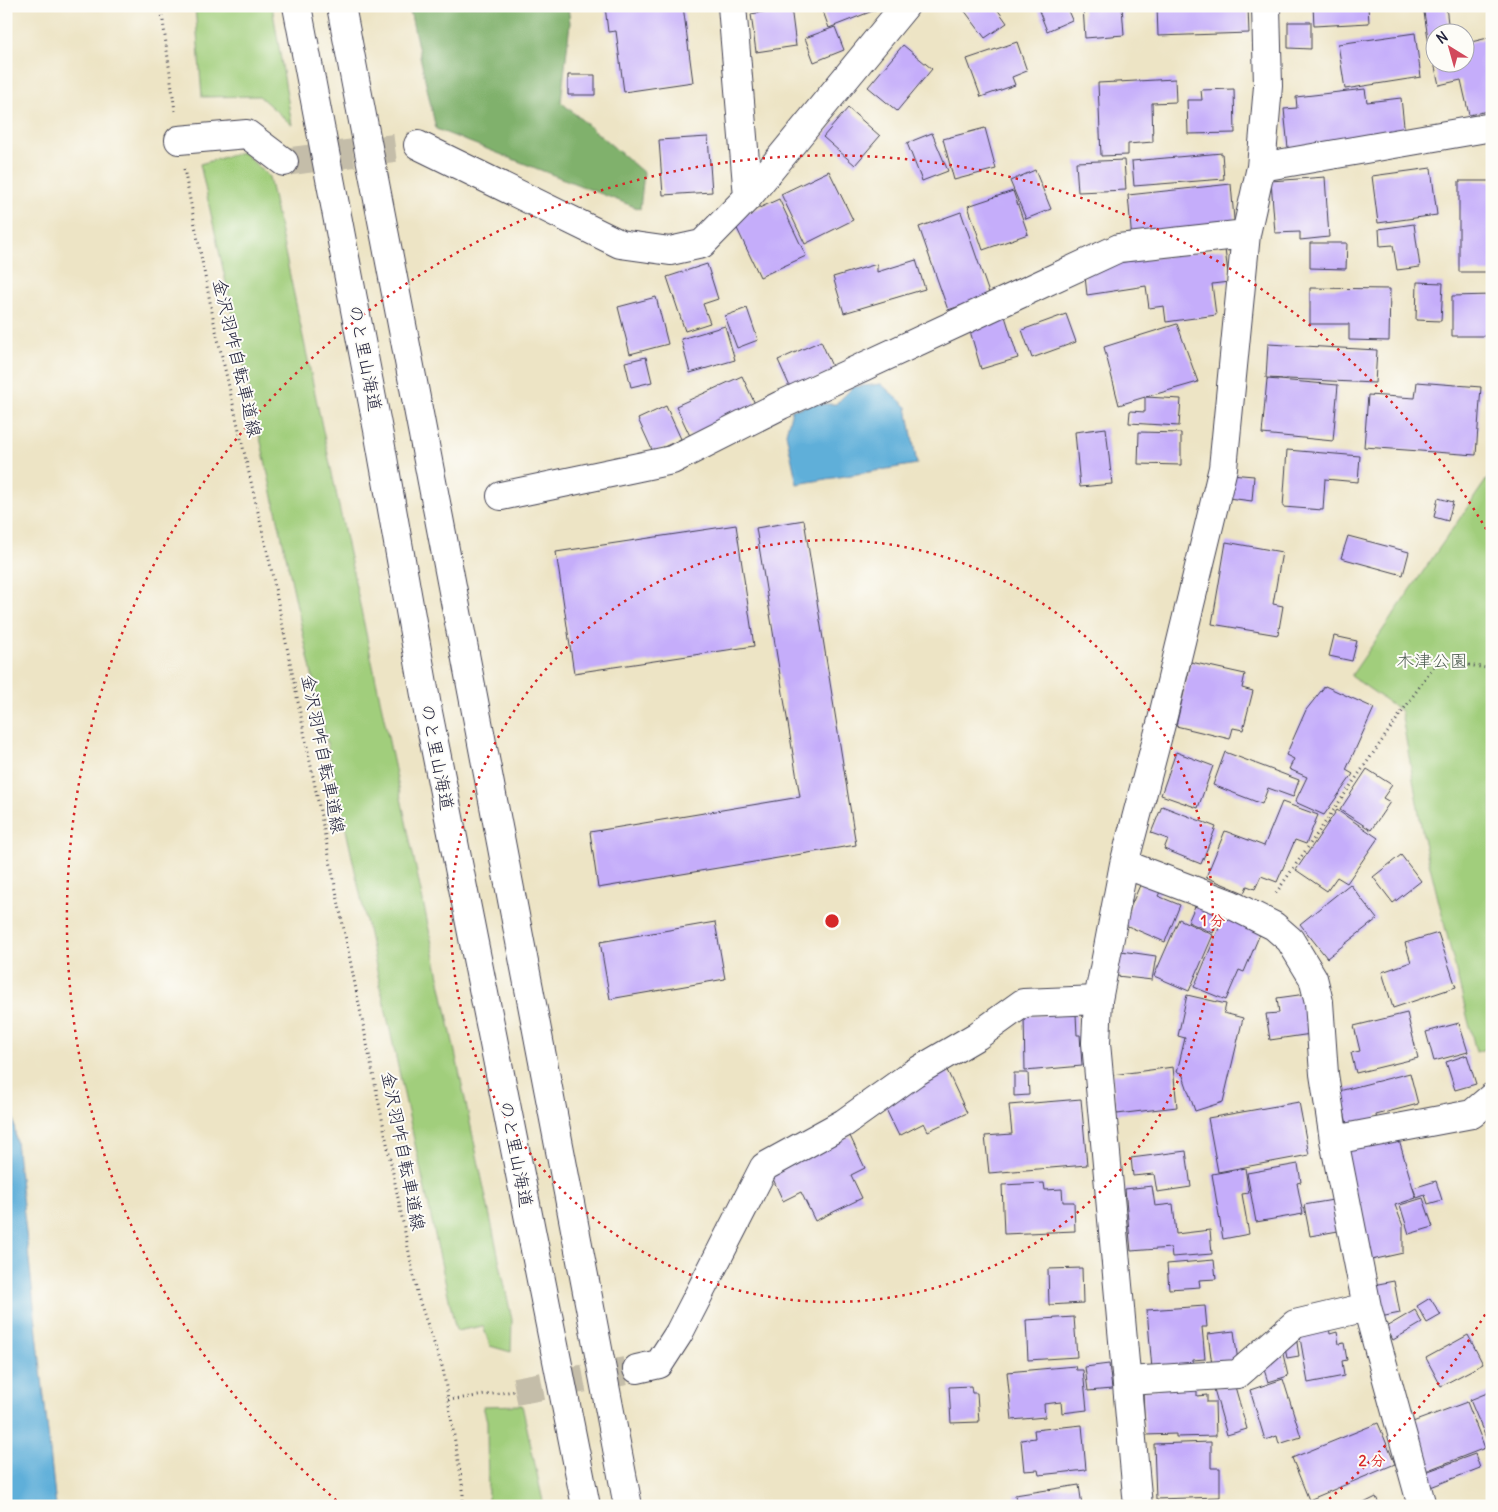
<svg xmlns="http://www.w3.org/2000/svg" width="1498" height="1512" font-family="Delius,'Klee One',sans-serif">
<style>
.green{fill:#a1ce7c;stroke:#62785c}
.forest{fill:#80b16c;stroke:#516a54}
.water{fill:#5fafd9;stroke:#40688a}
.building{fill:#c5adfa}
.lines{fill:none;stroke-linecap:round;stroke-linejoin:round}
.minor-tunnel{stroke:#c4bda9;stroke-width:28;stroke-dasharray:28 14;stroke-linecap:butt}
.minor-casing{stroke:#403f50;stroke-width:30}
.highway-casing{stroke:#403f50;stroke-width:30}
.path{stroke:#403f50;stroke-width:3;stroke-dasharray:1 4;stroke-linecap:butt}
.minor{stroke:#fff;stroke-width:28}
.highway{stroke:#fff;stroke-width:28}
.ring{fill:none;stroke:#d62828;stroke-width:2.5;stroke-dasharray:2.5 5}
.labels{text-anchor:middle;stroke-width:4;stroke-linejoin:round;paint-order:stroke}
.street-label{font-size:18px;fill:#22223b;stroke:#fdfcf7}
.park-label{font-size:18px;fill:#4e5e52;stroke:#fdfcf7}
.centre{fill:#d62828;stroke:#fdfcf7;stroke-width:2.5}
.ring-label{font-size:15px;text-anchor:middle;font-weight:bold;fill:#d62828;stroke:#fdfcf7;stroke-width:4;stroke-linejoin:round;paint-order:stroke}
</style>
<rect width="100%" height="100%" fill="#fdfcf7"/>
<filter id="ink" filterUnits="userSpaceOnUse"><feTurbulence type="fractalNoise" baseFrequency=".02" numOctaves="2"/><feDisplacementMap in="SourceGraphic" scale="10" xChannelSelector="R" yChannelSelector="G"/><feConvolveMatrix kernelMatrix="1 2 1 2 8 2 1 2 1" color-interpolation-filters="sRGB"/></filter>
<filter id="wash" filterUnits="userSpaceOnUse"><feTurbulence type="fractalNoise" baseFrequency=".0096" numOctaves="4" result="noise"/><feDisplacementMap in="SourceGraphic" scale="20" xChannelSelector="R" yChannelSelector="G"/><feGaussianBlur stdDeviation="1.12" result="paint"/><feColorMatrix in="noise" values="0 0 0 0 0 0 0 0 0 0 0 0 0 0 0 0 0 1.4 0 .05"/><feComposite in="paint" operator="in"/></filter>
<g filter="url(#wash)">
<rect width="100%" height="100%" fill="#ede4c5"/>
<!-- green -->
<path class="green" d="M 195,6 L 272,6 L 292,125 L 259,96 L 202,97 Z
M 243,152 L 269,177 L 512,1320 L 511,1352 L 490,1346 L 483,1326 L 456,1331 L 200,164 Z
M 1492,455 L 1492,1047 L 1476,1052 L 1424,842 L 1401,711 L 1351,676 L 1489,476 Z
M 522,1405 L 544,1506 L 488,1506 L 487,1421 L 483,1406 Z"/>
<!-- forest -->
<path class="forest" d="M 409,6 L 568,6 L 570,23 L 561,102 L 644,173 L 640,209 L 436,129 Z"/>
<!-- water -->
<path class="water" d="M 881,384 L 907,407 L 917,464 L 797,484 L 786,433 L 792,410 L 813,404 L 836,404 L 853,387 Z
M 6,1050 L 56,1506 L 6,1506 Z"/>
<g id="blocks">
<!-- building -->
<path class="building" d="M 605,6 L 683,6 L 693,82 L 624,92 L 616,31 L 608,32 Z
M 821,6 L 873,6 L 875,10 L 829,28 Z
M 961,6 L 995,6 L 1007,23 L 985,38 Z
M 1037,6 L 1066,6 L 1072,20 L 1047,31 Z
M 1122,6 L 1124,35 L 1085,38 L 1083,7 Z
M 1157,6 L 1248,6 L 1249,33 L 1158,36 Z
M 1313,6 L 1368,6 L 1369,23 L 1314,26 Z
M 1423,6 L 1446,6 L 1449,32 L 1436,32 L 1436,50 L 1430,51 Z
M 791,7 L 796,46 L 756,52 L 751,14 Z
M 1288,22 L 1311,22 L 1311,49 L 1288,48 Z
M 835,27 L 844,50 L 814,62 L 805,38 Z
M 1415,33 L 1421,77 L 1345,89 L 1338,44 Z
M 1492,37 L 1492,110 L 1469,115 L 1461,80 L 1439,85 L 1433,58 L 1436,57 L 1436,62 L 1466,62 L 1466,51 L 1469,50 L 1467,43 Z
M 1017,42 L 1027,71 L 1012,77 L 1015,85 L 981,97 L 967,59 Z
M 903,45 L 932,69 L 897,111 L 868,87 Z
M 568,75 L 595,75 L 595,95 L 568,95 Z
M 1175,79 L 1176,102 L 1152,103 L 1153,142 L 1128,144 L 1128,155 L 1101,156 L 1098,83 Z
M 1234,89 L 1235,133 L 1188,134 L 1187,100 L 1202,100 L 1201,90 Z
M 1365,89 L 1367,102 L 1401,98 L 1405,135 L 1288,148 L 1284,109 L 1297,108 L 1296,97 Z
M 848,108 L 880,136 L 855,165 L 823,137 Z
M 985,128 L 996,169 L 954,180 L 943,139 Z
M 932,133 L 948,171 L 922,181 L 907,143 Z
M 708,137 L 712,192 L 663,195 L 659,140 Z
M 1222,153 L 1224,179 L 1134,186 L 1132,161 Z
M 1124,160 L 1126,190 L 1078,192 L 1076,162 Z
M 1431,168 L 1437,215 L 1378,223 L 1372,176 Z
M 1035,170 L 1051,209 L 1026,219 L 1010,181 Z
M 829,171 L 853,220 L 805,244 L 781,194 Z
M 1325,177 L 1329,237 L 1300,240 L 1300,232 L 1275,233 L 1271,181 Z
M 1459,181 L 1492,181 L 1492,272 L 1459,272 Z
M 1231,184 L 1235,231 L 1132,241 L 1128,195 Z
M 1013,191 L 1028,234 L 983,250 L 968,206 Z
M 779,199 L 806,256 L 760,277 L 733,220 Z
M 961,212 L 990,296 L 948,310 L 919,227 Z
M 1414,224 L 1420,267 L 1397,270 L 1393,245 L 1380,246 L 1379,229 Z
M 1310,243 L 1347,243 L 1346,269 L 1310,268 Z
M 1225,249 L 1229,282 L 1212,284 L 1216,315 L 1166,322 L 1164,306 L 1149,308 L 1146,286 L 1087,295 L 1084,267 Z
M 916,260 L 925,289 L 844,313 L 833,277 L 877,264 L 877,272 Z
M 707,264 L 718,299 L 703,304 L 710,323 L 685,331 L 667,277 Z
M 1417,282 L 1443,283 L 1441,321 L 1416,320 Z
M 1310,288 L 1390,289 L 1389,341 L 1349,340 L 1349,324 L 1310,324 Z
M 1492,295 L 1492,336 L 1452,336 L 1452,296 Z
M 656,297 L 668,344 L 630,354 L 618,307 Z
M 747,308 L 758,340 L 737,348 L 725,316 Z
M 1004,313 L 1018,358 L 981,369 L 968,324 Z
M 1066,314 L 1076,342 L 1032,358 L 1022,330 Z
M 1177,324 L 1198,382 L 1146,397 L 1181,399 L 1179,426 L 1129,423 L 1130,411 L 1145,412 L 1145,397 L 1119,405 L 1104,347 Z
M 725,326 L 735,360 L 690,373 L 681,339 Z
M 821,341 L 834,371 L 791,389 L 778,360 Z
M 1268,344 L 1377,350 L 1375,383 L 1266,378 Z
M 646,357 L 652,382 L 631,387 L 625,362 Z
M 742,376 L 756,406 L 690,436 L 676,406 Z
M 1267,379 L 1338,385 L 1333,441 L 1262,434 Z
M 1417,382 L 1481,387 L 1476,455 L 1364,447 L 1368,395 L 1415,398 Z
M 666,406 L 681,439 L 653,452 L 638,419 Z
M 1106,428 L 1112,484 L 1080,487 L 1075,432 Z
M 1139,432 L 1181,433 L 1181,465 L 1138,464 Z
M 1287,450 L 1360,456 L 1358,482 L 1325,479 L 1323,510 L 1283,507 Z
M 1230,474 L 1254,476 L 1252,501 L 1228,498 Z
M 1438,498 L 1453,502 L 1448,521 L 1434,517 Z
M 804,520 L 856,845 L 598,888 L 590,832 L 800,797 L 756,528 Z
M 736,525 L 754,646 L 574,673 L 556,552 Z
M 1348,536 L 1409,552 L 1403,575 L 1341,558 Z
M 1226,542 L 1282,552 L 1273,604 L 1283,606 L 1278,635 L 1212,624 Z
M 1334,636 L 1357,641 L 1352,661 L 1329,656 Z
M 1191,662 L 1245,674 L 1242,688 L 1253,691 L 1243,730 L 1233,728 L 1230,739 L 1176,726 Z
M 1325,686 L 1374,708 L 1346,770 L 1353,774 L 1324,815 L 1295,802 L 1307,777 L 1289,769 L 1294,759 L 1286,755 L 1306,710 Z
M 1176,752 L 1213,766 L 1198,808 L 1161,795 Z
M 1225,752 L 1299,780 L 1293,797 L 1268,788 L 1262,804 L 1213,785 Z
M 1367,769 L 1392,785 L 1383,798 L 1390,802 L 1371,830 L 1340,810 Z
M 1282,802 L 1318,815 L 1306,844 L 1295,840 L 1277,882 L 1261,876 L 1255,889 L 1247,886 L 1244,893 L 1206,877 L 1225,831 L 1264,846 Z
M 1162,806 L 1216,827 L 1201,864 L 1164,849 L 1168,839 L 1151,833 Z
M 1337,810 L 1378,838 L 1347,883 L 1337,877 L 1327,891 L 1296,870 Z
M 1401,855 L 1421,881 L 1393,903 L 1373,877 Z
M 1144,876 L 1164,884 L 1158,896 L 1180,905 L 1165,942 L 1123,924 Z
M 1350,884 L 1377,919 L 1327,958 L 1300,924 Z
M 1196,904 L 1221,914 L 1213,933 L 1188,922 Z
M 1225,914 L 1262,929 L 1244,972 L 1239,970 L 1226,1000 L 1194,987 Z
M 1179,919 L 1213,935 L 1189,991 L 1154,976 Z
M 715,922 L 725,979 L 610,999 L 600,942 Z
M 1438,933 L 1456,987 L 1393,1008 L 1382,972 L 1411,962 L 1405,943 Z
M 1121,951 L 1156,956 L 1152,980 L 1117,976 Z
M 1306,994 L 1311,1034 L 1270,1040 L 1266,1014 L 1279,1013 L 1277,998 Z
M 1187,995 L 1226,1004 L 1224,1013 L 1243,1018 L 1223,1102 L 1195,1111 L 1182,1073 L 1177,1072 L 1185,1038 L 1178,1036 Z
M 1407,1013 L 1418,1058 L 1356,1073 L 1351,1053 L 1360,1051 L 1354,1026 Z
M 1076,1014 L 1077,1035 L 1080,1035 L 1082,1066 L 1025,1071 L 1024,1016 Z
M 1459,1023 L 1468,1052 L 1434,1061 L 1426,1032 Z
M 1467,1055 L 1476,1084 L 1455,1090 L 1446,1062 Z
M 945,1066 L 967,1113 L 928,1131 L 924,1123 L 899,1136 L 883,1103 Z
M 1173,1067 L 1177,1107 L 1117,1114 L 1112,1075 Z
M 1014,1073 L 1028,1073 L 1029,1095 L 1014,1096 Z
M 1410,1073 L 1418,1104 L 1376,1115 L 1377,1121 L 1348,1128 L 1339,1091 Z
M 1081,1099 L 1087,1165 L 989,1173 L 985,1136 L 1012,1134 L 1009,1105 Z
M 1299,1102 L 1309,1155 L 1218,1172 L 1208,1118 Z
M 850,1136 L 865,1168 L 851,1175 L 862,1198 L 815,1221 L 801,1192 L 783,1201 L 769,1170 Z
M 1398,1137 L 1416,1198 L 1395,1205 L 1403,1226 L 1403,1253 L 1367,1261 L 1345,1151 Z
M 1186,1151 L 1191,1187 L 1157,1192 L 1154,1174 L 1133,1176 L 1131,1158 Z
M 1298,1164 L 1301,1182 L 1297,1183 L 1303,1214 L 1256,1222 L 1247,1173 Z
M 1245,1168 L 1249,1193 L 1242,1194 L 1249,1234 L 1223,1239 L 1212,1174 Z
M 1436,1181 L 1442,1200 L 1428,1204 L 1425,1195 L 1417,1198 L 1413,1188 Z
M 1044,1183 L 1045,1190 L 1062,1189 L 1063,1202 L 1074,1202 L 1075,1231 L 1004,1234 L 1002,1185 Z
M 1152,1186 L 1155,1206 L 1173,1204 L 1176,1234 L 1210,1230 L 1212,1254 L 1172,1257 L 1171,1248 L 1131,1251 L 1125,1189 Z
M 1423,1198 L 1433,1227 L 1409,1234 L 1400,1205 Z
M 1333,1200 L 1338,1231 L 1310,1236 L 1304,1205 Z
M 1214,1260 L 1216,1279 L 1199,1280 L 1200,1287 L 1169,1289 L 1167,1264 Z
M 1082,1268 L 1083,1303 L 1049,1305 L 1048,1269 Z
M 1394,1281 L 1400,1313 L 1380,1317 L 1373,1285 Z
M 1430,1298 L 1441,1315 L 1427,1323 L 1417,1306 Z
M 1205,1306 L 1207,1327 L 1202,1327 L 1205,1359 L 1193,1360 L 1193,1366 L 1152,1369 L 1147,1310 Z
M 1415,1310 L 1422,1323 L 1393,1340 L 1386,1327 Z
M 1074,1317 L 1077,1357 L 1028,1360 L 1026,1320 Z
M 1329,1327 L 1330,1334 L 1337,1332 L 1339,1344 L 1344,1343 L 1347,1360 L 1342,1361 L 1344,1376 L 1308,1383 L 1299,1332 Z
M 1234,1331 L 1238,1362 L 1212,1365 L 1208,1334 Z
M 1468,1335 L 1483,1364 L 1441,1386 L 1426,1358 Z
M 1296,1336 L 1299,1356 L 1287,1358 L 1283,1338 Z
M 1283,1354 L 1288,1376 L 1268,1382 L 1261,1360 Z
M 1109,1364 L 1112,1389 L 1088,1391 L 1085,1367 Z
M 1075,1366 L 1076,1370 L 1083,1370 L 1087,1410 L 1062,1413 L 1061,1402 L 1044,1404 L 1045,1417 L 1012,1420 L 1007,1372 Z
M 1283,1379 L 1301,1437 L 1279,1444 L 1277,1436 L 1265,1440 L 1250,1390 Z
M 1197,1383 L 1197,1396 L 1207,1395 L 1207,1402 L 1215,1402 L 1216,1436 L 1176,1437 L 1176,1434 L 1145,1435 L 1143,1391 Z
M 1234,1383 L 1247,1429 L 1227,1435 L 1214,1389 Z
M 971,1386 L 972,1393 L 977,1393 L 979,1422 L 951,1423 L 949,1387 Z
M 1492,1391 L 1492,1452 L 1470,1400 Z
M 1467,1402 L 1485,1448 L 1423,1472 L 1410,1423 Z
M 1378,1423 L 1395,1464 L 1309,1500 L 1292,1458 Z
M 1082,1425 L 1086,1470 L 1039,1475 L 1038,1470 L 1024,1471 L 1021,1440 L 1035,1438 L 1034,1430 Z
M 1211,1442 L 1211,1468 L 1220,1468 L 1220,1497 L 1156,1499 L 1154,1444 Z
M 1475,1454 L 1480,1468 L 1428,1488 L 1423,1473 Z
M 1079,1485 L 1082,1506 L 1017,1506 L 1015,1495 Z
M 1376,1497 L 1380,1506 L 1358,1506 Z"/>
</g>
</g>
<g filter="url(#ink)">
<use href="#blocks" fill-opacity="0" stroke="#403f50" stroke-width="1"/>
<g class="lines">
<!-- minor-tunnel -->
<path class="minor-tunnel" d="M 284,162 L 418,145
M 515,1391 L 637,1369"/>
<defs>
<path id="minor" d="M 732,6 L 748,197
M 179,140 L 247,134 L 284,162
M 418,145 L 620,244 L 670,251 L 702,244 L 748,197 L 905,6
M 1261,167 L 1268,86 L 1266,6
M 501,496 L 672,460 L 781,405 L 1119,248 L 1246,234
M 1124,864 L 1230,904 L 1274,926 L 1290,940 L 1313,978 L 1319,1002 L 1324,1074 L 1334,1140 L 1367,1307 L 1422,1506
M 1334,1140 L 1472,1114 L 1492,1097
M 637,1369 L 659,1364 L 679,1333 L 764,1167 L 844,1123 L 914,1073 L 977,1036 L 1023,1003 L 1098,1000
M 1128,1381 L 1238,1374 L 1295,1324 L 1367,1307
M 1138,1506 L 1096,1043 L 1098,1000 L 1124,864 L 1161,724 L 1223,468 L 1246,234 L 1261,167 L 1492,127"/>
<path id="highway" d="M 297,6 L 378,430 L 428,712 L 586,1506
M 341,6 L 628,1506"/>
</defs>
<!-- minor casing -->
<use href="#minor" class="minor-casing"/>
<!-- highway casing -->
<use href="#highway" class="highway-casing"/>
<!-- path -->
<path class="path" d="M 161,6 L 175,111
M 184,169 L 214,322 L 271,568 L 418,1297 L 443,1369 L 463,1490 L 463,1506
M 1276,893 L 1438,660 L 1492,669
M 448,1400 L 515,1391"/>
<!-- minor -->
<use href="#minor" class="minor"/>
<!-- highway -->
<use href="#highway" class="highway"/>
</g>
</g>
<!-- distance rings -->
<g class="ring">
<circle cx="832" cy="921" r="381"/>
<path d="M1489 1308A763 763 0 0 1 1322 1505M342 1505A763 763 0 1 1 1489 534"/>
</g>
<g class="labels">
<!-- street labels -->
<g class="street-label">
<text transform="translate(237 358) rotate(77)" y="6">金沢羽咋自転車道線</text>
<text transform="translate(365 358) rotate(79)" y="6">のと里山海道</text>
<text transform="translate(323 754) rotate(79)" y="6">金沢羽咋自転車道線</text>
<text transform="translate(437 757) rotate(79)" y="6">のと里山海道</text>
<text transform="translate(403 1151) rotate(79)" y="6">金沢羽咋自転車道線</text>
<text transform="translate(516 1154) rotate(79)" y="6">のと里山海道</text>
</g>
<!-- park labels -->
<g class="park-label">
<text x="1432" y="667">木津公園</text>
</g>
</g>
<circle cx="832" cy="921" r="8" class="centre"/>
<g class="ring-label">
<text x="1213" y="926">1 分</text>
<text x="1372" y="1466">2 分</text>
</g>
<!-- margin -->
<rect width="1498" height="1512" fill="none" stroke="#fdfcf7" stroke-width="25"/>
<!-- north arrow -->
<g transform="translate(1450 48) rotate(323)"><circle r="24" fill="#fdfcf7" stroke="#a5a5ac"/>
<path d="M0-4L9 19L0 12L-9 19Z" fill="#d1495b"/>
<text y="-8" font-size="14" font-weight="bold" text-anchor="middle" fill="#22223b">N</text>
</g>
</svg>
